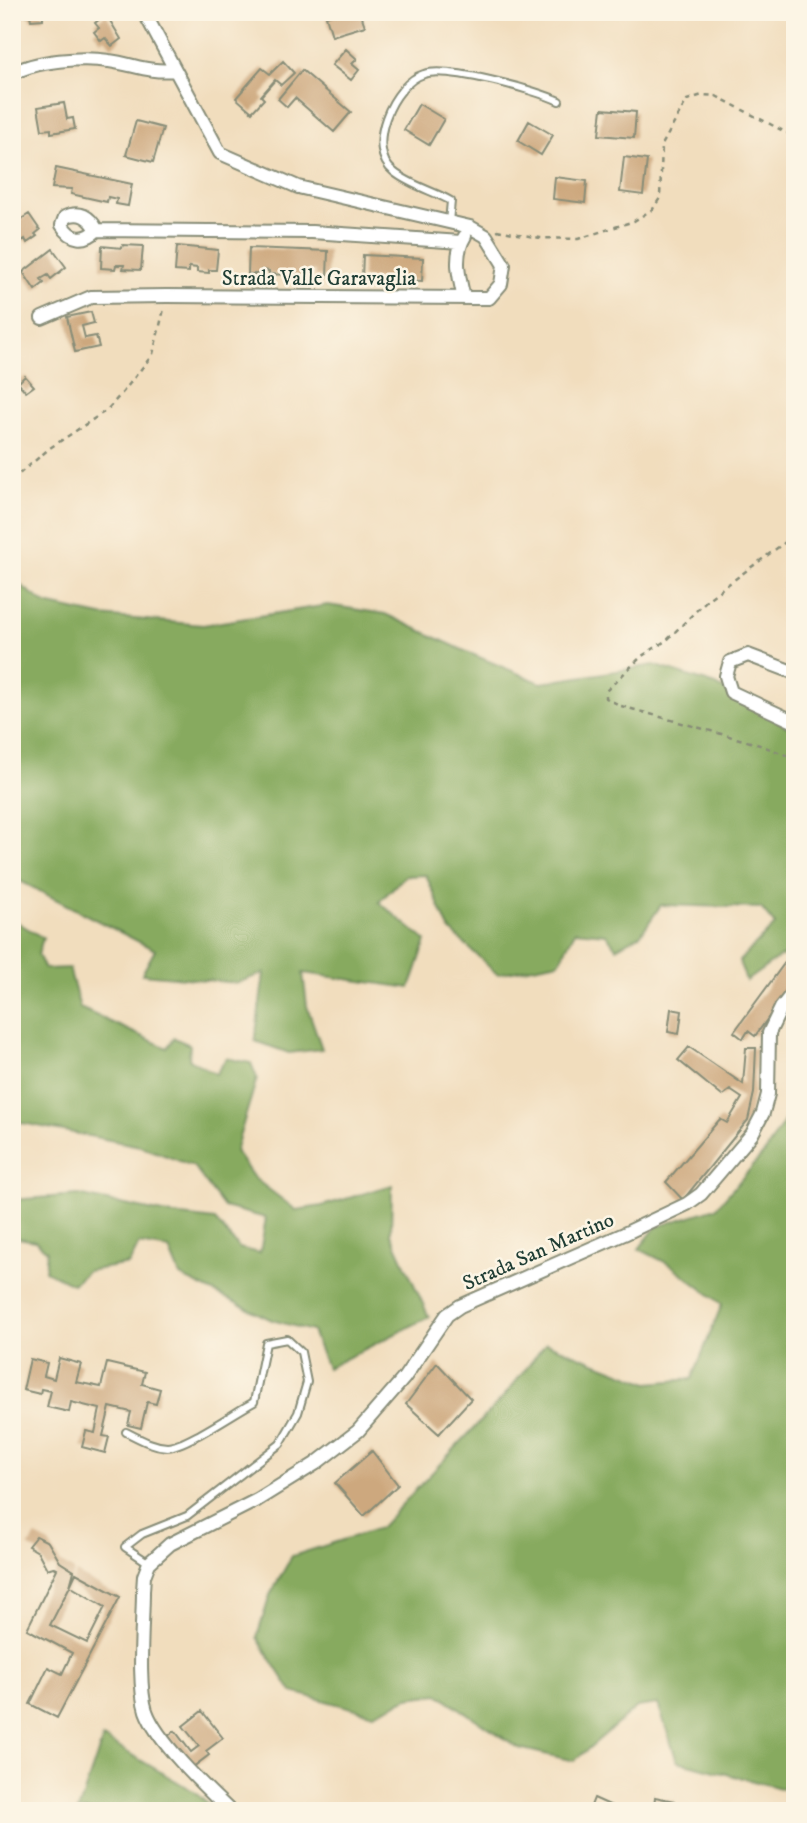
<svg xmlns="http://www.w3.org/2000/svg" width="807" height="1823" font-family="'IM FELL DW Pica',serif">
<style>
.forest{fill:#87aa5e;stroke:#537449;stroke-width:2}
.building{fill:#cda87e;fill-rule:evenodd}
.lines{fill:none;stroke-linecap:round;stroke-linejoin:round}
.lane-casing{stroke:#888d78;stroke-width:10}
.street-casing{stroke:#888d78;stroke-width:16}
.path{stroke:#888d78;stroke-width:2.5;stroke-dasharray:5 5;stroke-linecap:butt}
.lane{stroke:#fff;stroke-width:6}
.street{stroke:#fff;stroke-width:12}
.labels{text-anchor:middle;stroke-width:5;stroke-linejoin:round;paint-order:stroke}
.street-label{font-size:21px;fill:#1f3d34;stroke:#fcf5e5}
</style>
<rect width="100%" height="100%" fill="#fcf5e5"/>
<filter id="ink" filterUnits="userSpaceOnUse"><feTurbulence type="fractalNoise" baseFrequency=".0143" numOctaves="2"/><feDisplacementMap in="SourceGraphic" scale="14" xChannelSelector="R" yChannelSelector="G"/><feConvolveMatrix kernelMatrix="1 2 1 2 8 2 1 2 1" color-interpolation-filters="sRGB"/></filter>
<filter id="wash" filterUnits="userSpaceOnUse"><feTurbulence type="fractalNoise" baseFrequency=".00686" numOctaves="4" result="noise"/><feDisplacementMap in="SourceGraphic" scale="28" xChannelSelector="R" yChannelSelector="G"/><feGaussianBlur stdDeviation="1.57" result="paint"/><feColorMatrix in="noise" values="0 0 0 0 0 0 0 0 0 0 0 0 0 0 0 0 0 1.4 0 .05"/><feComposite in="paint" operator="in"/></filter>
<g filter="url(#wash)">
<rect width="100%" height="100%" fill="#f1ddbd"/>
<!-- forest -->
<path class="forest" d="M 12,579 L 46,604 L 101,616 L 203,625 L 328,605 L 385,614 L 467,652 L 541,683 L 654,665 L 716,685 L 795,731 L 795,960 L 781,956 L 746,981 L 739,961 L 775,925 L 761,908 L 661,905 L 641,934 L 616,948 L 606,934 L 575,931 L 559,962 L 497,974 L 449,929 L 426,875 L 405,876 L 379,902 L 426,941 L 410,988 L 303,973 L 307,1006 L 322,1049 L 289,1053 L 255,1041 L 264,973 L 237,983 L 142,974 L 155,950 L 12,877 Z
M 12,919 L 43,938 L 38,955 L 45,969 L 69,968 L 80,1008 L 167,1048 L 174,1038 L 190,1045 L 189,1059 L 216,1074 L 226,1058 L 251,1063 L 257,1078 L 235,1151 L 254,1178 L 296,1210 L 322,1206 L 392,1185 L 391,1234 L 429,1317 L 327,1368 L 312,1331 L 272,1320 L 180,1276 L 169,1249 L 139,1244 L 129,1264 L 87,1271 L 73,1284 L 45,1271 L 47,1251 L 35,1241 L 12,1237 L 12,1200 L 78,1195 L 173,1215 L 215,1220 L 239,1248 L 260,1253 L 266,1218 L 224,1207 L 193,1166 L 140,1146 L 12,1121 Z
M 795,1103 L 795,1792 L 677,1761 L 658,1704 L 637,1707 L 574,1761 L 519,1748 L 438,1694 L 408,1698 L 374,1714 L 292,1692 L 257,1637 L 270,1595 L 292,1556 L 380,1528 L 506,1394 L 546,1343 L 648,1383 L 692,1379 L 722,1304 L 671,1265 L 639,1249 L 656,1227 L 716,1208 L 766,1151 Z
M 103,1738 L 193,1791 L 216,1811 L 78,1811 Z"/>
<g id="blocks">
<!-- building -->
<path class="building" d="M 18,12 L 43,12 L 43,19 L 31,20 L 30,15 L 18,16 Z
M 338,12 L 360,12 L 365,26 L 332,36 L 326,16 Z
M 106,14 L 121,39 L 112,46 L 105,38 L 101,41 L 94,32 L 99,28 L 95,23 Z
M 346,49 L 357,59 L 352,64 L 359,70 L 351,80 L 332,65 Z
M 283,61 L 294,73 L 281,85 L 275,80 L 261,96 L 264,99 L 252,112 L 236,98 L 262,68 L 270,74 Z
M 302,70 L 351,112 L 334,132 L 295,98 L 287,107 L 278,99 Z
M 64,103 L 67,119 L 73,118 L 75,129 L 51,133 L 51,129 L 42,130 L 38,107 Z
M 419,104 L 444,119 L 429,145 L 404,130 Z
M 602,109 L 636,112 L 634,138 L 599,135 Z
M 136,121 L 163,128 L 153,162 L 126,155 Z
M 529,121 L 553,135 L 541,155 L 518,141 Z
M 624,157 L 647,160 L 643,195 L 620,192 Z
M 56,168 L 132,184 L 128,206 L 116,204 L 117,199 L 108,197 L 107,202 L 71,194 L 72,189 L 52,188 Z
M 555,177 L 587,181 L 585,203 L 553,199 Z
M 29,214 L 40,230 L 35,234 L 37,236 L 27,243 L 25,239 L 17,244 L 20,248 L 12,253 L 12,225 Z
M 123,245 L 143,246 L 141,270 L 123,269 L 124,265 L 116,265 L 115,269 L 101,268 L 102,246 L 122,248 Z
M 177,246 L 218,250 L 216,270 L 209,270 L 209,273 L 197,272 L 197,268 L 189,267 L 189,272 L 175,271 Z
M 249,248 L 328,251 L 327,277 L 315,276 L 315,271 L 307,271 L 306,276 L 269,274 L 269,271 L 261,270 L 260,274 L 248,274 Z
M 53,249 L 66,267 L 51,279 L 48,275 L 41,279 L 44,283 L 35,290 L 23,272 Z
M 363,255 L 423,258 L 422,281 L 362,278 Z
M 91,312 L 94,323 L 82,326 L 85,338 L 96,336 L 99,347 L 75,352 L 67,317 Z
M 25,376 L 34,386 L 26,392 L 18,383 Z
M 786,961 L 795,967 L 795,981 L 755,1036 L 748,1031 L 743,1039 L 734,1032 Z
M 671,1009 L 682,1011 L 679,1034 L 668,1032 Z
M 689,1047 L 743,1084 L 746,1048 L 756,1048 L 754,1093 L 748,1120 L 683,1200 L 666,1182 L 720,1119 L 727,1123 L 742,1098 L 730,1090 L 722,1096 L 678,1060 Z
M 59,1358 L 81,1364 L 76,1382 L 101,1387 L 107,1363 L 145,1372 L 142,1384 L 160,1389 L 156,1404 L 147,1402 L 141,1428 L 128,1425 L 131,1412 L 110,1407 L 103,1436 L 109,1437 L 105,1453 L 82,1447 L 86,1431 L 95,1433 L 100,1409 L 71,1402 L 69,1412 L 47,1407 L 51,1391 L 41,1389 L 40,1394 L 23,1390 L 30,1359 L 47,1363 L 44,1376 L 54,1379 Z
M 437,1363 L 471,1399 L 439,1434 L 406,1404 Z
M 372,1451 L 398,1485 L 364,1516 L 335,1483 Z
M 36,1536 L 48,1542 L 60,1562 L 74,1571 L 70,1586 L 76,1573 L 120,1597 L 57,1718 L 30,1704 L 48,1667 L 62,1674 L 72,1653 L 27,1629 L 57,1569 L 53,1567 L 47,1569 L 38,1552 L 28,1546 ZM 70,1586 L 105,1607 L 87,1643 L 50,1625 Z
M 202,1711 L 223,1738 L 206,1751 L 209,1755 L 193,1767 L 168,1736 L 175,1731 L 191,1752 L 199,1746 L 183,1726 Z
M 655,1797 L 674,1801 L 673,1805 L 668,1804 L 667,1808 L 654,1806 Z
M 594,1798 L 623,1811 L 589,1811 Z"/>
</g>
</g>
<g filter="url(#ink)">
<use href="#blocks" fill-opacity="0" stroke="#888d78" stroke-width="2"/>
<g class="lines">
<defs>
<path id="lane" d="M 449,222 L 451,201 C 433,191 410,185 394,172 C 364,149 393,83 424,74 C 447,66 537,90 559,101
M 126,1432 C 140,1439 152,1446 167,1447 C 185,1447 235,1412 254,1402 L 266,1343 L 287,1339 L 301,1352 L 307,1382 L 298,1413 L 280,1444 L 187,1516 L 142,1534 L 125,1547 L 149,1563"/>
<path id="street" d="M 12,74 C 35,60 83,57 109,61 C 133,64 149,73 174,70
M 97,230 C 90,217 80,210 65,217 L 62,225 C 71,240 85,242 97,230 L 312,232 L 461,242
M 464,298 C 459,278 453,255 465,236
M 42,318 L 91,297 L 167,296 L 474,298 L 489,298 L 501,284 L 504,265 L 486,236 L 470,227 L 298,187 L 220,153 L 144,12
M 795,673 L 748,655 L 730,662 L 726,676 L 731,692 L 795,722
M 230,1811 C 206,1788 157,1742 146,1711 C 137,1682 143,1623 143,1591 L 144,1576 L 149,1563 L 170,1544 L 257,1500 L 315,1464 L 358,1431 L 404,1378 L 447,1315 L 460,1306 L 624,1234 L 687,1204 L 701,1194 L 752,1134 L 763,1113 L 768,1094 L 769,1033 L 781,1008 L 795,990"/>
</defs>
<!-- lane casing -->
<use href="#lane" class="lane-casing"/>
<!-- street casing -->
<use href="#street" class="street-casing"/>
<!-- path -->
<path class="path" d="M 497,230 L 540,238 L 578,239 L 634,221 L 653,209 L 660,198 L 662,145 L 687,100 L 702,95 L 716,96 L 795,137
M 12,480 L 50,448 L 107,410 L 123,392 L 153,354 L 164,309
M 795,535 L 708,599 L 667,640 L 642,656 L 606,691 L 606,698 L 621,706 L 754,743 L 795,758"/>
<!-- lane -->
<use href="#lane" class="lane"/>
<!-- street -->
<use href="#street" class="street"/>
</g>
</g>
<g class="labels">
<!-- street labels -->
<g class="street-label">
<text x="319" y="285">Strada Valle Garavaglia</text>
<text transform="translate(538 1251) rotate(-24)" y="7">Strada San Martino</text>
</g>
</g>
<!-- margin -->
<rect width="807" height="1823" fill="none" stroke="#fcf5e5" stroke-width="42"/>
</svg>
